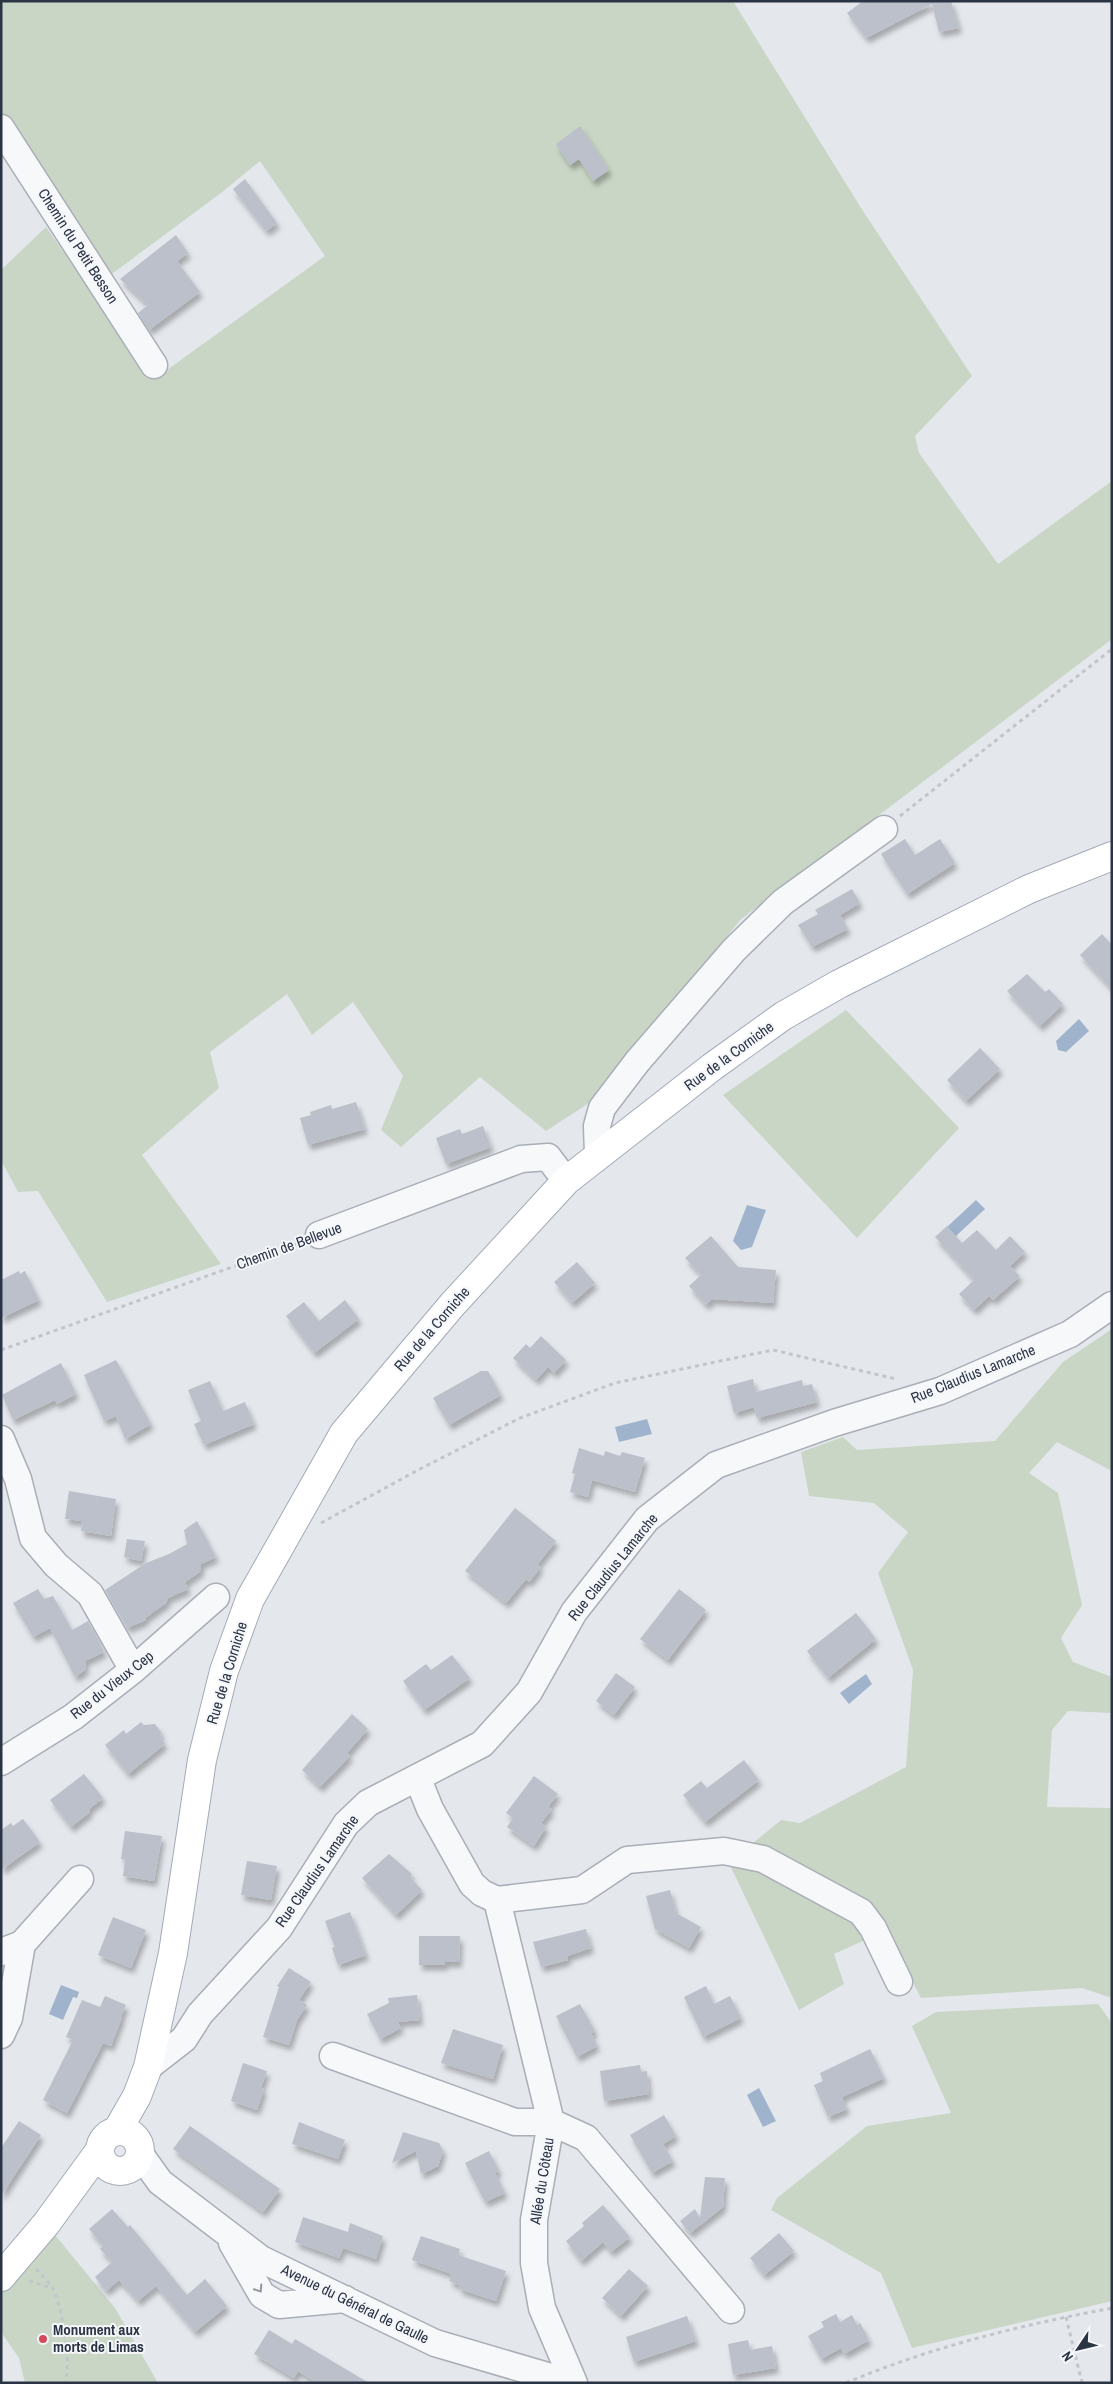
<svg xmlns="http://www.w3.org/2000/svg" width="1113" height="2384" font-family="'Archivo Narrow',sans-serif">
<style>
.green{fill:#c9d6c5}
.water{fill:#9fb4cc}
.building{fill:#bbc0ca;filter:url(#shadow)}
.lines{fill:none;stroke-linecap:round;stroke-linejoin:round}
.minor-casing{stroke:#a9aeb7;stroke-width:29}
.major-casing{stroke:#a3abb8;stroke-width:30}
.path{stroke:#c2c5cb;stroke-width:3;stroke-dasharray:4 4;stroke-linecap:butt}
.minor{stroke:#f7f8fa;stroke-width:26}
.major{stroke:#fff;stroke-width:28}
.oneway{stroke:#9196a0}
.poi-dot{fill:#d1495b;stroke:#f4f6f9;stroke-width:2}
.labels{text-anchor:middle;stroke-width:4;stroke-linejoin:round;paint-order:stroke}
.street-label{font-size:15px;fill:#2b3445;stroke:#f4f6f9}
.poi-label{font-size:15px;font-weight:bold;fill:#2b3445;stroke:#f4f6f9;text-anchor:start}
</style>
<defs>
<filter id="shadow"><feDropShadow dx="3" dy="5.5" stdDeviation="2.5" flood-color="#0004"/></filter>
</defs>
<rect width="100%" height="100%" fill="#e4e7ec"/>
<!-- green -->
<path class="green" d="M 1,1 L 733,1 L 861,208 L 972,376 L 915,436 L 919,453 L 998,564 L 1112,481 L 1112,639 L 740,920 L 606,1092 L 546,1131 L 480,1077 L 401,1147 L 381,1130 L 403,1076 L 353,1002 L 312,1035 L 287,994 L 210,1052 L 219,1088 L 142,1155 L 221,1264 L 107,1302 L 38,1191 L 18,1192 L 1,1160 L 1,270 L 46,227 L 153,380 L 325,256 L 260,161 L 221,193 L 109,276 L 1,115 Z
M 846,1010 L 959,1128 L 857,1238 L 723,1095 Z
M 1112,1329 L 1112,1471 L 1057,1442 L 1029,1473 L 1058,1493 L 1082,1605 L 1061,1638 L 1073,1662 L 1112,1677 L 1112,1713 L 1068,1711 L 1052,1730 L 1047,1807 L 1112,1808 L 1112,1998 L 1082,1988 L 921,1998 L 876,1911 L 865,1940 L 834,1954 L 844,1984 L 799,2010 L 729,1863 L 781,1820 L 800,1823 L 906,1767 L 913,1670 L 878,1573 L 908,1532 L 874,1503 L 809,1496 L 801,1452 L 843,1437 L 857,1450 L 995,1441 L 1063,1362 Z
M 1098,2004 L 1112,2023 L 1112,2301 L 912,2348 L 881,2273 L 771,2210 L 777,2198 L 867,2126 L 951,2113 L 912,2026 L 936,2012 Z
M 46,2224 L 115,2308 L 158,2383 L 25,2383 L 19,2358 L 1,2332 L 1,2277 Z"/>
<!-- water -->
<path class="water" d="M 1079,1019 L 1089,1031 L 1066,1052 L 1058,1050 L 1056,1041 Z
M 976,1200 L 985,1209 L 956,1236 L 947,1227 Z
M 747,1205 L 766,1210 L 752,1247 L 741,1250 L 733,1241 Z
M 647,1419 L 652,1434 L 619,1442 L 615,1427 Z
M 866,1674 L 872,1684 L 849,1704 L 840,1693 Z
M 61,1985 L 79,1992 L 77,1998 L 73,1997 L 63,2020 L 49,2014 Z
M 759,2088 L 776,2121 L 763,2127 L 747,2095 Z"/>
<!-- building -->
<path class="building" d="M 863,1 L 951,1 L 959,28 L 939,32 L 932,4 L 866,38 L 847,13 Z
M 580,126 L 609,170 L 593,181 L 579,159 L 570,165 L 556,144 Z
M 245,179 L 277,223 L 266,231 L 233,189 Z
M 176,235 L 188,253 L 177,261 L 200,292 L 149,330 L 138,313 L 148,305 L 120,279 Z
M 905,839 L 915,855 L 940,839 L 955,863 L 907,894 L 881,854 Z
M 852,889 L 860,903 L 840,915 L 848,929 L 812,947 L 798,925 L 818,914 L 815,910 Z
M 1102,934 L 1112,945 L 1112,989 L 1080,955 Z
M 1027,974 L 1045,992 L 1049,989 L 1063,1004 L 1040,1026 L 1007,991 Z
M 980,1048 L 1000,1069 L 966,1101 L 947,1080 Z
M 356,1102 L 365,1129 L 308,1145 L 300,1118 L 311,1115 L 310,1112 L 331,1105 L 332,1109 Z
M 483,1126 L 491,1147 L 446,1164 L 436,1138 L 460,1129 L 462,1134 Z
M 947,1226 L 962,1243 L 977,1230 L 996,1250 L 1010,1236 L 1025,1252 L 1010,1266 L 1020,1276 L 993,1300 L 989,1296 L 974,1310 L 959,1294 L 974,1280 L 935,1237 Z
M 711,1236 L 738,1267 L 776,1270 L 773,1303 L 712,1299 L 706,1305 L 689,1286 L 701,1275 L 685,1258 Z
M 577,1262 L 595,1283 L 572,1303 L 554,1282 Z
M 19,1271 L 20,1274 L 25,1271 L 39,1300 L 1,1318 L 1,1280 Z
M 345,1300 L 359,1319 L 314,1353 L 286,1316 L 304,1302 L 319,1321 Z
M 541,1336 L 566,1360 L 554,1373 L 548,1367 L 536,1380 L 513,1358 L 526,1344 L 530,1348 Z
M 116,1360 L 151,1424 L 125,1439 L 116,1416 L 104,1421 L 84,1375 Z
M 61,1363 L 76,1394 L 57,1404 L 55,1400 L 13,1420 L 2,1395 Z
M 481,1371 L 488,1371 L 501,1395 L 449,1425 L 433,1398 Z
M 753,1379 L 756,1392 L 802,1380 L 803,1386 L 812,1384 L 817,1402 L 757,1418 L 754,1407 L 734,1413 L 727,1386 Z
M 210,1381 L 223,1411 L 245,1402 L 254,1424 L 204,1445 L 194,1424 L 201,1421 L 188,1390 Z
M 579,1448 L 604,1456 L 605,1451 L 620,1456 L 622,1452 L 645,1458 L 635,1492 L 592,1480 L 588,1497 L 570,1492 L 575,1474 L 572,1473 Z
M 69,1491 L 116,1499 L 111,1536 L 81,1531 L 82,1521 L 65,1519 Z
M 515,1508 L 556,1541 L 537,1565 L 541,1567 L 529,1582 L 526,1579 L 506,1603 L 465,1571 Z
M 197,1521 L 216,1557 L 201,1564 L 201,1571 L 185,1582 L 188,1589 L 168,1598 L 166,1603 L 145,1618 L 146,1620 L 127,1628 L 105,1590 L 146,1563 L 169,1554 L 187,1544 L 184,1530 Z
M 127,1539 L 145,1541 L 141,1561 L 124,1557 Z
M 38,1589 L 44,1599 L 53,1596 L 72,1630 L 88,1621 L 99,1641 L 104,1652 L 85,1661 L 86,1669 L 75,1677 L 50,1628 L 33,1637 L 13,1603 Z
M 679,1589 L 706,1610 L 668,1660 L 640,1639 Z
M 856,1613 L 876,1639 L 828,1678 L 807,1651 Z
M 452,1655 L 470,1678 L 424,1710 L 403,1681 L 426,1664 L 431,1670 Z
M 616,1673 L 635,1687 L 614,1715 L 596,1701 Z
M 352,1714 L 368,1729 L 347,1753 L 350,1756 L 320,1787 L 302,1770 Z
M 141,1722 L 144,1725 L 155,1724 L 161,1732 L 160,1737 L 165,1744 L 128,1774 L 105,1745 L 124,1730 L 126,1734 Z
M 744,1760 L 759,1780 L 705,1822 L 683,1795 L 701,1781 L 707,1788 Z
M 84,1774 L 103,1798 L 89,1809 L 90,1812 L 71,1827 L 50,1800 Z
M 534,1776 L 558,1794 L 548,1807 L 552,1809 L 541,1823 L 546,1827 L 534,1846 L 507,1827 L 513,1818 L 506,1813 Z
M 23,1819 L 40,1842 L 1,1870 L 1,1830 L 11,1823 L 13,1826 Z
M 125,1831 L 162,1836 L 154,1881 L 123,1876 L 125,1860 L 121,1859 Z
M 389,1854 L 412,1874 L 410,1877 L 422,1890 L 396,1915 L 362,1878 Z
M 247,1861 L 277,1866 L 271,1900 L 241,1895 Z
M 670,1890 L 676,1913 L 701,1927 L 689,1948 L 655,1929 L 646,1896 Z
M 350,1912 L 366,1955 L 338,1965 L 332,1948 L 335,1947 L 325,1921 Z
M 113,1917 L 146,1930 L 131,1968 L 98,1955 Z
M 586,1929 L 591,1948 L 567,1956 L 568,1960 L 541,1967 L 533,1942 Z
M 419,1936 L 460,1936 L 459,1962 L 445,1962 L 445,1965 L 419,1965 Z
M 289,1968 L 311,1982 L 299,2000 L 307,2005 L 297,2020 L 289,2045 L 263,2037 L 279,1987 L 277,1986 Z
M 706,1986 L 714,2004 L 730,1996 L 741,2018 L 703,2037 L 684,1997 Z
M 417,1995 L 420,2020 L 398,2022 L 401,2028 L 380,2039 L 367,2014 L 389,2003 L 388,1998 Z
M 105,1996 L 126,2005 L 121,2016 L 122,2017 L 111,2046 L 103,2043 L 67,2113 L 43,2100 L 73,2040 L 66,2037 L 82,2000 L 100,2007 Z
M 580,2004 L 595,2031 L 591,2033 L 597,2046 L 577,2057 L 556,2016 Z
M 453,2029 L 503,2045 L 493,2079 L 441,2063 Z
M 870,2049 L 884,2078 L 842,2097 L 847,2109 L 828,2117 L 814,2085 L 823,2081 L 820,2073 Z
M 243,2063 L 267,2071 L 261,2088 L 264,2089 L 257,2110 L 231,2101 Z
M 640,2065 L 641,2072 L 647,2071 L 649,2094 L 604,2101 L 600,2071 Z
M 664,2115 L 676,2136 L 663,2144 L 673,2161 L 652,2173 L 630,2135 Z
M 19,2121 L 41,2135 L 1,2196 L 1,2148 Z
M 299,2122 L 345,2140 L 338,2159 L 292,2144 Z
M 190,2126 L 280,2189 L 263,2212 L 173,2149 Z
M 403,2132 L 439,2143 L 443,2151 L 438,2166 L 421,2174 L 416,2151 L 392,2163 Z
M 489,2151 L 499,2171 L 495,2173 L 505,2193 L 485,2202 L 465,2163 Z
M 705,2177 L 725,2178 L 723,2207 L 690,2233 L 680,2221 L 695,2209 L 700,2218 Z
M 603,2205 L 630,2237 L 611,2252 L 603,2242 L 581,2261 L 566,2241 L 584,2226 L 582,2223 Z
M 112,2209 L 128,2227 L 130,2225 L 187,2295 L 205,2279 L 227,2306 L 195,2332 L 156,2286 L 138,2301 L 119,2280 L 106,2291 L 95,2277 L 112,2262 L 100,2249 L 103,2246 L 89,2229 Z
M 303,2217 L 348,2232 L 350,2223 L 383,2236 L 376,2259 L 343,2248 L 339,2258 L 295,2242 Z
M 779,2233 L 794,2251 L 764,2275 L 750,2258 Z
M 421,2236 L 460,2249 L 458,2255 L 506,2271 L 496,2301 L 459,2289 L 460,2285 L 449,2281 L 452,2274 L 412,2260 Z
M 629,2269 L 648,2286 L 621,2316 L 602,2298 Z
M 836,2314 L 840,2322 L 852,2315 L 857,2325 L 860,2323 L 869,2340 L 844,2354 L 841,2348 L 821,2359 L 808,2336 L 824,2327 L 821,2322 Z
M 687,2316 L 696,2341 L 634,2362 L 626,2337 Z
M 269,2330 L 292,2344 L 295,2339 L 369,2383 L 317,2383 L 298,2371 L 294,2378 L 254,2354 Z
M 748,2340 L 750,2350 L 772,2346 L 776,2368 L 733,2375 L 728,2344 Z"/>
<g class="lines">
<defs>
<path id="minor" d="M 1,128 L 154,365
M 598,1155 L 597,1126 L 602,1108 L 637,1062 L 734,950 L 783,902 L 884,829
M 319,1235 L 521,1159 L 548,1157 L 566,1181
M 1,1439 L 18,1479 L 33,1538 L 56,1565 L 90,1594 L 133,1670
M 1,1762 L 73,1717 L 133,1670 L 216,1597
M 418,1779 L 430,1809 L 472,1884 L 482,1893 L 497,1900 L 582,1890 L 627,1860 L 724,1851 L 763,1859 L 861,1912 L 873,1928 L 899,1982
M 497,1900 L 551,2122 L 534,2220 L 534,2263 L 542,2308 L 574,2383
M 1,1952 L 22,1944 L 80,1879
M 1,2035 L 9,2018 L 22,1944
M 333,2056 L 515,2122 L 551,2122 L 586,2138 L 731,2310
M 148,2067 L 184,2039 L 200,2014 L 279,1928 L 346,1824 L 368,1803 L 482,1744 L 529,1692 L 574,1612 L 647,1519 L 716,1465 L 834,1423 L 940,1391 L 1070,1334 L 1112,1305
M 140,2154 L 160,2182 L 261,2259 L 435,2343 L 571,2383
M 232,2243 L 262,2295 L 279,2305 L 345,2299"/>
<path id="major" d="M100 2151a20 20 0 1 1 40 0a20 20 0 1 1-40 0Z
M 117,2131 L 137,2096 L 148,2067 L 173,1953 L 202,1760 L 224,1671 L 250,1599 L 344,1433 L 452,1305 L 566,1181 L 712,1067 L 783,1016 L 839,984 L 1029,889 L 1112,856
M 1,2277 L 46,2224 L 100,2150"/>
</defs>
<!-- minor casing -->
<use href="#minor" class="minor-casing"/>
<!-- major casing -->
<use href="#major" class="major-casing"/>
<!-- path -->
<path class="path" d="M 900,816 L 1112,649
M 1,1350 L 299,1243
M 321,1523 L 418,1470 L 520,1418 L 615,1383 L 773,1350 L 896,1379
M 36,2269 C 41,2275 48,2281 52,2287 C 62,2305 73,2365 64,2383
M 29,2281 L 52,2288
M 1066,2317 L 1082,2383
M 846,2383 C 930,2347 1022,2325 1112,2308"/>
<!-- minor -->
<use href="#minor" class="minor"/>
<!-- major -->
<use href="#major" class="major"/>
</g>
<!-- one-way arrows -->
<defs><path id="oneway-chevron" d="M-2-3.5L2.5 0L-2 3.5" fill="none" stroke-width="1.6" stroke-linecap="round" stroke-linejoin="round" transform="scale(1.25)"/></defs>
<use class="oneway" href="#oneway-chevron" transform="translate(259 2289) rotate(57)"/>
<!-- markers -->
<circle class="poi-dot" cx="43" cy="2339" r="5"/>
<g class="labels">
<!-- street labels -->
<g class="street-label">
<text transform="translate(78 246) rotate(57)" y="5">Chemin du Petit Besson</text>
<text transform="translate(729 1056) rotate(-36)" y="5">Rue de la Corniche</text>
<text transform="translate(289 1246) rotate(-20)" y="5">Chemin de Bellevue</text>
<text transform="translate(432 1329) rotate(-49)" y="5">Rue de la Corniche</text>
<text transform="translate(973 1374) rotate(-22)" y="5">Rue Claudius Lamarche</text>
<text transform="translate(613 1567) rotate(-51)" y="5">Rue Claudius Lamarche</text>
<text transform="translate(227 1673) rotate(-73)" y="5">Rue de la Corniche</text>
<text transform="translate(112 1685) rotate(-38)" y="5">Rue du Vieux Cep</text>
<text transform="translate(317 1871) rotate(-55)" y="5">Rue Claudius Lamarche</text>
<text transform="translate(542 2181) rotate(-81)" y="5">Allée du Côteau</text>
<text transform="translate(355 2304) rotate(26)" y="5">Avenue du Général de Gaulle</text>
</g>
<!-- poi labels -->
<g class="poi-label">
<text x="53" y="2335">Monument aux<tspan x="53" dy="17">morts de Limas</tspan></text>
</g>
</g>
<!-- border -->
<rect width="1113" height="2384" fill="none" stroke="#2b3445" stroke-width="5"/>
<!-- north arrow -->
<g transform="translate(1078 2349) rotate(235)" stroke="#f4f6f9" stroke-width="4" paint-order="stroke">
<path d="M0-4L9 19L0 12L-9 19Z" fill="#2b3445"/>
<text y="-8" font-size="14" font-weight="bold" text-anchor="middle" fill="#2b3445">N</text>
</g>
</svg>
